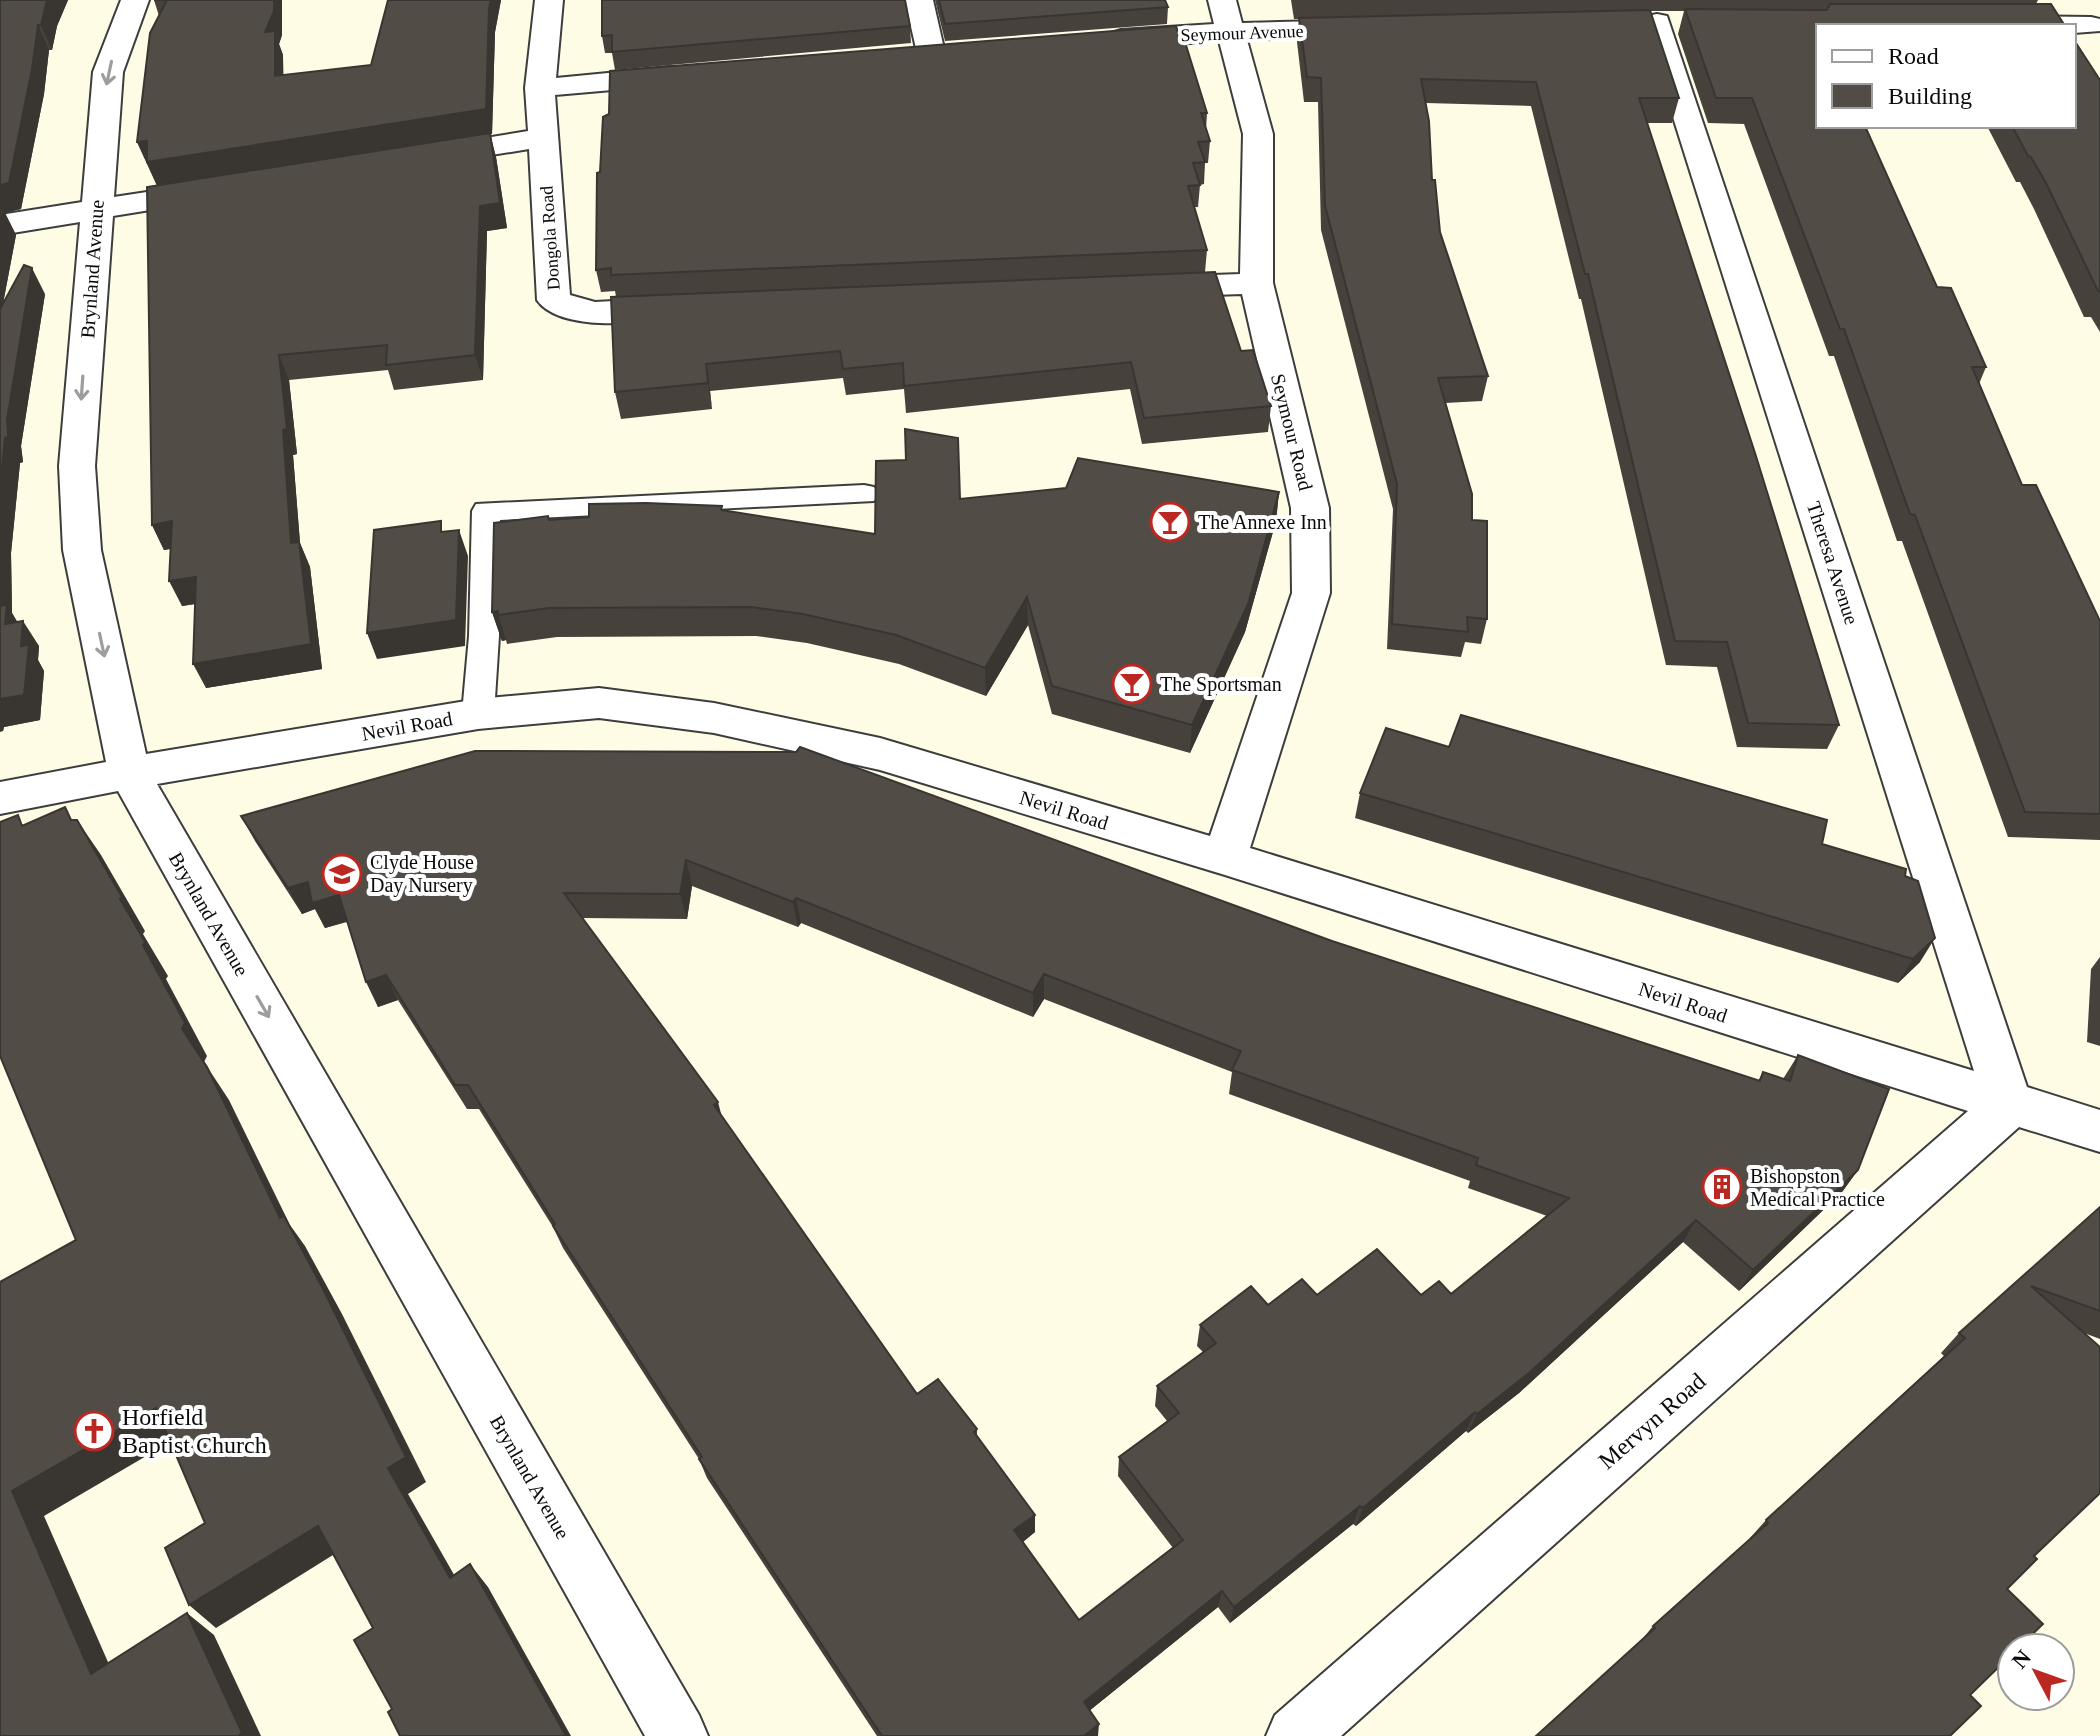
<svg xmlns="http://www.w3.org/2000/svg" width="2100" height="1736" font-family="'Times New Roman',serif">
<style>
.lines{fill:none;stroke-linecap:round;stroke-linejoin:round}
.lane-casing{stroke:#3d3d3d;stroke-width:4}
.street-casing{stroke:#3d3d3d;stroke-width:4}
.lane{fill:#fff;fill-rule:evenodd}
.street{fill:#fff;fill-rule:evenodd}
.wall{fill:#47413c;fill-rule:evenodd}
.shaded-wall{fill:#393531}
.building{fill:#524c46;stroke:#393531;stroke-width:2;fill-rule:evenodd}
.oneway{stroke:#9d9d9d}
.labels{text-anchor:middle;stroke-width:8;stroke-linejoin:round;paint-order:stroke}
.far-street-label{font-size:18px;fill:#0a0a0a;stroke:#fff}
.street-label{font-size:20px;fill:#0a0a0a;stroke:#fff}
.poi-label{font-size:20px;fill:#0a0a0a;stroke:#fff;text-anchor:start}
.near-poi-label{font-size:24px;fill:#0a0a0a;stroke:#fff;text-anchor:start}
.near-street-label{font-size:24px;fill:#0a0a0a;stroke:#fff}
</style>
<rect width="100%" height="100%" fill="#fffce6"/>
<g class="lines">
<defs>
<path id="lane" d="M 864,485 L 874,487 L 878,494 L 874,501 L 500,520 L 499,636 L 494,714 L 489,722 L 478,726 L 467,722 L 462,714 L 469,636 L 472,511 L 476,504 Z"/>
<path id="street" d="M 121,0 L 149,0 L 123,72 L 114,197 L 206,183 L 217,185 L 222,192 L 217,199 L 206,201 L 113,216 L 95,466 L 101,550 L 146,754 L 478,699 L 599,688 L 714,703 L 880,738 L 1210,836 L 1292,593 L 1291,508 L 1242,294 L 1158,297 L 1146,294 L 1141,287 L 1146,280 L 1158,277 L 1240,274 L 1243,134 L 1219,41 L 1121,48 L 1111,45 L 1107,39 L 1111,33 L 1121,30 L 1214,24 L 1208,0 L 1236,0 L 1242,23 L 1356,20 L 1366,23 L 1370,29 L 1366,35 L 1247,40 L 1273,134 L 1273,283 L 1329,508 L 1330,593 L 1250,848 L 1974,1071 L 1643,22 L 1647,16 L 1657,14 L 1667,16 L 2027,1087 L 2100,1110 L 2100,1152 L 2019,1127 L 1341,1736 L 1266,1736 L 1275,1715 L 1968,1111 L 1225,875 L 880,770 L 714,733 L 599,718 L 478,729 L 157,784 L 699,1715 L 708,1736 L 645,1736 L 118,791 L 0,814 L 0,782 L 106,762 L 63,550 L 59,466 L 80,222 L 0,235 L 0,215 L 82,202 L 93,72 Z
M 535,0 L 563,0 L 556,78 L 670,67 L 680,70 L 685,76 L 680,82 L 670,85 L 555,95 L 570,295 L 595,302 L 670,298 L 682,301 L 687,308 L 682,315 C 648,324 560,333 537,300 L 529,149 L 436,164 L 425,162 L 421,155 L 425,148 L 436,146 L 528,131 L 525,88 Z
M 905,0 L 933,0 L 945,53 L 941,59 L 931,62 L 921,59 L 917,53 Z
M 2005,16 L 2091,17 L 2100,19 L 2100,31 L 2074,33 L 2074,26 L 1992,26 L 1995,18 Z"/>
</defs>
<!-- lane casing -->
<use href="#lane" class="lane-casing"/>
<!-- street casing -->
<use href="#street" class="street-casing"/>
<!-- lane -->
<use href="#lane" class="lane"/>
<!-- street -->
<use href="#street" class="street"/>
</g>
<!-- wall -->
<path class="wall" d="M 0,0 L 68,0 L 57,26 L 52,50 L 49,50 L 44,94 L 21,209 L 5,213 L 16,235 L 3,304 L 45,294 L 21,446 L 23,462 L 20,463 L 11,553 L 12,613 L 17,622 L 39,646 L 38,660 L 44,671 L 40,720 L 4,727 L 3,731 Z
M 154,0 L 282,0 L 282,35 L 279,44 L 283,55 L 283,75 L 371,65 L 388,0 L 501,0 L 495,32 L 492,134 L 490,134 L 496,157 L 507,228 L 487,231 L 483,380 L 394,390 L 388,370 L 289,380 L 297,454 L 293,455 L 300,543 L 310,567 L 322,669 L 206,688 L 195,604 L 182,606 L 171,549 L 164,550 L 152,525 L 157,186 L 137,142 L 159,16 Z
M 935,0 L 1165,0 L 1168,7 L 1167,24 L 945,41 Z
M 1291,0 L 2038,0 L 2036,4 L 1818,26 L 1937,287 L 1986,367 L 1979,384 L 2022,485 L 2100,621 L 2100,840 L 2008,837 L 1902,541 L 1897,541 L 1834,356 L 1829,356 L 1744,124 L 1708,123 L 1678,34 L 1684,11 L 1650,11 L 1679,98 L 1672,123 L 1647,123 L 1839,725 L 1827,749 L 1737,747 L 1717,667 L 1666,665 L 1581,299 L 1579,299 L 1531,106 L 1426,103 L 1432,180 L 1440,232 L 1488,376 L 1482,401 L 1445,403 L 1472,520 L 1487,619 L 1481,644 L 1465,642 L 1461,657 L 1387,649 L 1393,509 L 1321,230 L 1318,102 L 1304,102 L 1297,42 L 1299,19 L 1294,19 Z
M 910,26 L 911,43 L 615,70 L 612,53 L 605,53 L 602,36 Z
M 1181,42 L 1207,113 L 1206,130 L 1210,141 L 1208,163 L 1205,163 L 1204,184 L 1200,185 L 1198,207 L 1194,207 L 1207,250 L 1205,272 L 1241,351 L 1271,406 L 1268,432 L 1142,444 L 1130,389 L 906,413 L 904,389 L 846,395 L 843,378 L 710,391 L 712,409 L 621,419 L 615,392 L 616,297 L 615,291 L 601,292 L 596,270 Z
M 2100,80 L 2100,332 L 2091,317 L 2084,317 L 2034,209 L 2020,182 L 2016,182 L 1987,126 L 2074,126 Z
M 1279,492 L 1276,521 L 1245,632 L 1190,753 L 1052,714 L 1028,625 L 986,696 L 899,664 L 807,643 L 756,636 L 557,637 L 507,644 L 506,640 L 502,641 L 492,612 L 549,520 L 722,510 L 875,534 L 961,499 Z
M 1449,747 L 1905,876 L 1920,962 L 1898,983 L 1355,818 L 1360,793 Z
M 475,751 L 1332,941 L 1758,1081 L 1763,1072 L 1783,1079 L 1798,1055 L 1858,1170 L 1842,1192 L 1739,1291 L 1683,1242 L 1519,1393 L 1468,1433 L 1466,1431 L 1356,1526 L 1353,1524 L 1230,1623 L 1218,1607 L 1090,1710 L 1098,1736 L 877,1736 L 707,1478 L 699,1459 L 563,1248 L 553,1227 L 479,1109 L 467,1109 L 398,1000 L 378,1007 L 347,922 L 325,928 L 315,909 L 302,914 L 255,841 L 241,816 ZM 692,886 L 798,927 L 801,923 L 1033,1017 L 1044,999 L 1232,1072 L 1229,1094 L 1470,1181 L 1468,1188 L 1547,1216 L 1451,1294 L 1317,1295 L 1268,1305 L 1200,1325 L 1197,1346 L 1203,1352 L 1157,1386 L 1155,1406 L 1167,1421 L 1119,1457 L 1118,1476 L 1173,1548 L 1079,1620 L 1023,1542 L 1035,1532 L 1035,1515 L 977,1436 L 977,1429 L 917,1394 L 582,918 L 687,919 Z
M 2100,957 L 2100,1046 L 2087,1042 L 2091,969 Z
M 2100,1207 L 2100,1339 L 2084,1333 L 2034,1556 L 2007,1589 L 1970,1695 L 1640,1642 L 1653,1626 L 1751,1539 L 1750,1538 L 1766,1520 L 1944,1356 L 1941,1353 L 1959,1333 Z"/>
<!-- shaded-wall -->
<path class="shaded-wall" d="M 47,0 L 68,0 L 57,26 L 52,50 L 41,25 Z
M 274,0 L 282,0 L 282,35 L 279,44 L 283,55 L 284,100 L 275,76 L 265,32 Z
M 491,0 L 501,0 L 495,32 L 492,134 L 490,134 L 496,157 L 507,228 L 487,231 L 483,380 L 475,355 L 158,187 L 137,142 L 486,109 L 489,8 Z
M 38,25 L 49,50 L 44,94 L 21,209 L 5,213 L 16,235 L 0,319 L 0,185 Z
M 32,268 L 45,294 L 21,446 L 23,462 L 20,463 L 11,553 L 12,613 L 23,631 L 5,624 L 0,613 L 0,488 L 7,420 Z
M 279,355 L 289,380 L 297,454 L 293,455 L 300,543 L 310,567 L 322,669 L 206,688 L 193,664 L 291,543 L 283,430 Z
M 706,364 L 710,391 L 712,409 L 708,383 Z
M 1279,492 L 1276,521 L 1245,632 L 1190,753 L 1192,725 Z
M 172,521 L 184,546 L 164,550 L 152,525 Z
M 459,530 L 468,556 L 465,646 L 377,659 L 367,633 Z
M 196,577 L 208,602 L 182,606 L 169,581 Z
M 1027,597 L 1028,625 L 986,696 L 985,668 Z
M 498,611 L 498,615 L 506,640 L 502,641 L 492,612 Z
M 23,621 L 39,646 L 38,660 L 44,671 L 40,720 L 4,727 L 3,731 L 0,732 L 0,699 L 21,646 Z
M 77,820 L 101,855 L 145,931 L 143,934 L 168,976 L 166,979 L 207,1056 L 204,1062 L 229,1100 L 290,1225 L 305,1246 L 342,1314 L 426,1482 L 408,1494 L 469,1601 L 450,1578 L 388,1468 L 280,1218 L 182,1029 Z
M 686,860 L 692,886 L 687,919 L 680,894 Z
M 308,882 L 339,895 L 351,920 L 325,928 L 315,909 L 302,914 L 288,888 Z
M 796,898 L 801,923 L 798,927 L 793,902 Z
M 1935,938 L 1920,962 L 1898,983 L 1913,959 Z
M 1044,974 L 1044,999 L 1033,1017 L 1033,993 Z
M 386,975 L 398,1000 L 378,1007 L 366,982 Z
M 718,1102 L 724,1125 L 714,1105 Z
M 1858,1170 L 1842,1192 L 1739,1291 L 1753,1270 Z
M 1696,1220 L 1683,1242 L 1519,1393 L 1468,1433 L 1477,1414 Z
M 156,1408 L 182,1435 L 44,1516 L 122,1694 L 91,1674 L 12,1491 Z
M 1475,1412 L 1466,1431 L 1356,1526 L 1363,1508 Z
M 1360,1506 L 1353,1524 L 1230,1623 L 1234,1607 Z
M 1035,1515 L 1035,1532 L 1015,1548 L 1014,1530 Z
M 318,1526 L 341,1550 L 216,1628 L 189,1605 Z
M 470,1564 L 488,1587 L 571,1736 L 566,1736 Z
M 1222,1591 L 1218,1607 L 1083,1716 L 1084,1702 Z
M 187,1613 L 214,1635 L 261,1736 L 238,1736 Z
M 1099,1724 L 1098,1736 L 1084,1736 Z"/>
<!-- building -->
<path class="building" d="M 0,0 L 47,0 L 41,25 L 38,25 L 32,69 L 9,183 L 0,185 Z
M 154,0 L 274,0 L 274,11 L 265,32 L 275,31 L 275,76 L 371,65 L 388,0 L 491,0 L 489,8 L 486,109 L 147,162 L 147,141 L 137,142 L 150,33 L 167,0 Z
M 602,0 L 905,0 L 910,26 L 612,52 L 612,35 L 602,36 Z
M 939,0 L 1165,0 L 1168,7 L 945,24 Z
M 1830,4 L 2051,4 L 2065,26 L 1818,26 L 1818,126 L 1865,126 L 1937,287 L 1951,288 L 1986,367 L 1972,367 L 2022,485 L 2036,485 L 2100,621 L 2100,814 L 2025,812 L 1915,515 L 1910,514 L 1844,329 L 1840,329 L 1752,98 L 1716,98 L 1685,9 L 1827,10 Z
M 1650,10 L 1679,98 L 1639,98 L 1755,453 L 1839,725 L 1748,723 L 1727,642 L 1675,641 L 1588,274 L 1585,274 L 1536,82 L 1421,79 L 1429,121 L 1432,180 L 1435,180 L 1440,232 L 1488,376 L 1438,378 L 1472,494 L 1472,520 L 1487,521 L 1487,619 L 1467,617 L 1468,632 L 1392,624 L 1397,484 L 1325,205 L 1321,78 L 1307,77 L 1299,18 Z
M 1176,26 L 1181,42 L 1185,42 L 1207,113 L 1201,113 L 1210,141 L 1198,142 L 1205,162 L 1193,163 L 1200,185 L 1188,186 L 1207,250 L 611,275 L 611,268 L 596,270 L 597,173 L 600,172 L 603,117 L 609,114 L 610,71 Z
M 2074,40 L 2100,80 L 2100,291 L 2098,291 L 2046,183 L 2031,157 L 2028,156 L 2012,126 L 2074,126 Z
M 490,133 L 500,203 L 480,206 L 475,355 L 386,365 L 387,345 L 279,355 L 287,429 L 283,430 L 291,543 L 299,542 L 311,644 L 193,664 L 196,577 L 169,581 L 172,521 L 152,525 L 147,187 Z
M 0,210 L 3,210 L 0,227 Z
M 24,265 L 32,268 L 7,420 L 8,436 L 5,438 L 0,488 L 0,309 Z
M 1215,272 L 1241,351 L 1253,350 L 1271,406 L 1144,418 L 1131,362 L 904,386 L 903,363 L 843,369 L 840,351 L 706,364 L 708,383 L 615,392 L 611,297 Z
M 905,429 L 958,438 L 960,499 L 1066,488 L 1078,458 L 1279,492 L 1248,604 L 1192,725 L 1052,686 L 1027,597 L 985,668 L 896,635 L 803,614 L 751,607 L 549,608 L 498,615 L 498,611 L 492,612 L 494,523 L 548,516 L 549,520 L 589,517 L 589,504 L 646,503 L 722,506 L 721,510 L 875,534 L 876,461 L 906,460 Z
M 441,521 L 441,532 L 459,530 L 456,620 L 367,633 L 374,530 Z
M 7,605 L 5,624 L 23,621 L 21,646 L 29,645 L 24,695 L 0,699 L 0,606 Z
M 1461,715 L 1827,820 L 1822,844 L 1906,869 L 1905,876 L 1918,881 L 1935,938 L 1913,959 L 1360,793 L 1386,728 L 1449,747 Z
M 800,747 L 1332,941 L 1760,1081 L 1763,1072 L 1790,1081 L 1798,1055 L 1889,1089 L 1858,1170 L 1753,1270 L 1696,1220 L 1529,1373 L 1477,1414 L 1475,1412 L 1363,1508 L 1360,1506 L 1234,1607 L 1222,1591 L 1084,1702 L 1099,1724 L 1084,1736 L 882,1736 L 699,1459 L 702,1457 L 553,1226 L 555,1224 L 468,1085 L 455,1085 L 386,975 L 366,982 L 339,895 L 312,903 L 308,882 L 288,888 L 241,816 L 475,751 L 796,752 ZM 686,860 L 793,902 L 796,898 L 1033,993 L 1044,974 L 1241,1051 L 1232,1070 L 1478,1158 L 1476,1165 L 1569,1198 L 1451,1294 L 1439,1281 L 1421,1295 L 1377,1249 L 1317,1295 L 1302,1279 L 1268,1305 L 1251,1286 L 1200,1325 L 1216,1343 L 1157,1386 L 1179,1413 L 1119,1457 L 1183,1540 L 1079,1620 L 1014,1530 L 1035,1515 L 974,1432 L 977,1429 L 938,1379 L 917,1394 L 714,1105 L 718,1102 L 564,893 L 680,894 Z
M 65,807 L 71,820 L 77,820 L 122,897 L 120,899 L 145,942 L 143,945 L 185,1023 L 182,1029 L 207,1067 L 280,1218 L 284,1216 L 321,1285 L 406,1457 L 388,1468 L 450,1578 L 470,1564 L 566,1736 L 400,1736 L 388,1712 L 392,1709 L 354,1640 L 373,1628 L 318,1526 L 189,1605 L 165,1548 L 205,1523 L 156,1408 L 12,1491 L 91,1674 L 187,1613 L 242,1733 L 238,1736 L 0,1736 L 0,1282 L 76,1240 L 0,1056 L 0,822 L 18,815 L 22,826 Z
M 2100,1207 L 2100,1311 L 2031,1286 L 2100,1347 L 2100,1493 L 2034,1556 L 2037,1559 L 2007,1589 L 2043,1624 L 2018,1648 L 2012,1648 L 2012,1654 L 1970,1695 L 1981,1706 L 1950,1736 L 1536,1736 L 1655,1628 L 1653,1626 L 1768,1523 L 1766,1520 L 1965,1338 L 1959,1333 Z"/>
<!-- one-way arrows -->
<defs><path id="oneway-shaft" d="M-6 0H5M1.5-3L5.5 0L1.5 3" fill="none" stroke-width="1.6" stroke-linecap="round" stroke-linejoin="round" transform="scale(2)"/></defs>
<g class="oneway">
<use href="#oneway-shaft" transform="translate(109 73) rotate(102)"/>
<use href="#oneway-shaft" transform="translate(82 388) rotate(94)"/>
<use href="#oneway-shaft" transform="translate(102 645) rotate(78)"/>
<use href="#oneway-shaft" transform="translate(263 1007) rotate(60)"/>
</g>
<!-- icons -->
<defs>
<symbol id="bar-ring" viewBox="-11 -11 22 22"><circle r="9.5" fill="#fff" stroke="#ba2821" stroke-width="1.5"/><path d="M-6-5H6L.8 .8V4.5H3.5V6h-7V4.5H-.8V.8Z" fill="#ba2821"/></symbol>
<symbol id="school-ring" viewBox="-11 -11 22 22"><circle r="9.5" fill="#fff" stroke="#ba2821" stroke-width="1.5"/><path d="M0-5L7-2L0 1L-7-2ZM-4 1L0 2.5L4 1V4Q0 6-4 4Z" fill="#ba2821"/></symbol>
<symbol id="building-ring" viewBox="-11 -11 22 22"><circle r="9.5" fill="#fff" stroke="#ba2821" stroke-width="1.5"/><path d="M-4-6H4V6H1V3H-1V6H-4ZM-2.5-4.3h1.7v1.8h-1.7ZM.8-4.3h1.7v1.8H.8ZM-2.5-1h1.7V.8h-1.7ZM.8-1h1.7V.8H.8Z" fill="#ba2821"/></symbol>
<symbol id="church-ring" viewBox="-11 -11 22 22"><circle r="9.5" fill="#fff" stroke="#ba2821" stroke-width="1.5"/><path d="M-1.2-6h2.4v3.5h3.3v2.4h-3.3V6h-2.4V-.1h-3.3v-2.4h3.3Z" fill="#ba2821"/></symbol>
</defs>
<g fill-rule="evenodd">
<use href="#bar-ring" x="1148" y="500" width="44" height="44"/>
<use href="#bar-ring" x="1110" y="662" width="44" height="44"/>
<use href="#school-ring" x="320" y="852" width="44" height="44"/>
<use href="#building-ring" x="1700" y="1165" width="44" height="44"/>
<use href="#church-ring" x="72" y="1409" width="44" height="44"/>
</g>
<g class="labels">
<!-- far-street labels -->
<g class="far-street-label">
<text transform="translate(1242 33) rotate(-2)" y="6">Seymour Avenue</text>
<text transform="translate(550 238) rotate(-94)" y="6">Dongola Road</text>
</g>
<!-- street labels -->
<g class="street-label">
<text transform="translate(92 269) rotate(-86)" y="7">Brynland Avenue</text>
<text transform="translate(1292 432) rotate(76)" y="7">Seymour Road</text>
<text transform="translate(1833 563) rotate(72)" y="7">Theresa Avenue</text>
<text transform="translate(407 726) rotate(-10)" y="7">Nevil Road</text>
<text transform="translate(1064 810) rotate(17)" y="7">Nevil Road</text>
<text transform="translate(209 914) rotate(60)" y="7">Brynland Avenue</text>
<text transform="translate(1683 1002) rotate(18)" y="7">Nevil Road</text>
<text transform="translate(530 1477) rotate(60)" y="7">Brynland Avenue</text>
</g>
<!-- poi labels -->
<g class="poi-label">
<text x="1198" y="529">The Annexe Inn</text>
<text x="1160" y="691">The Sportsman</text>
<text x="370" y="869">Clyde House<tspan x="370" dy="23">Day Nursery</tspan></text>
<text x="1750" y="1183">Bishopston<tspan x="1750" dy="23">Medical Practice</tspan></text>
</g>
<!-- near-poi labels -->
<g class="near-poi-label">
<text x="122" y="1425">Horfield<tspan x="122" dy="28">Baptist Church</tspan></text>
</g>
<!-- near-street labels -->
<g class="near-street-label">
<text transform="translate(1652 1421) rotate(-41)" y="8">Mervyn Road</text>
</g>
</g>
<!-- legend -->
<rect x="1816" y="24" width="260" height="104" fill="#ffffff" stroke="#9d9d9d" stroke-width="2"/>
<rect x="1832" y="50" width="40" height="12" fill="#ffffff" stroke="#9d9d9d" stroke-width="2"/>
<text x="1888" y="64" font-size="24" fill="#0a0a0a">Road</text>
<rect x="1832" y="84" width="40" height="24" fill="#524c46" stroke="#9d9d9d" stroke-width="2"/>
<text x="1888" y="104" font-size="24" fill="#0a0a0a">Building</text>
<!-- north arrow -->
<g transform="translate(2036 1672) rotate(311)"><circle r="38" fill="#ffffff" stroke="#9d9d9d" stroke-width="2"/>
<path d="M0-6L14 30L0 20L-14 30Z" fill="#ba2821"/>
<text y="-12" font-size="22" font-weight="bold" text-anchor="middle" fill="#0a0a0a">N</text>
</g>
</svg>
